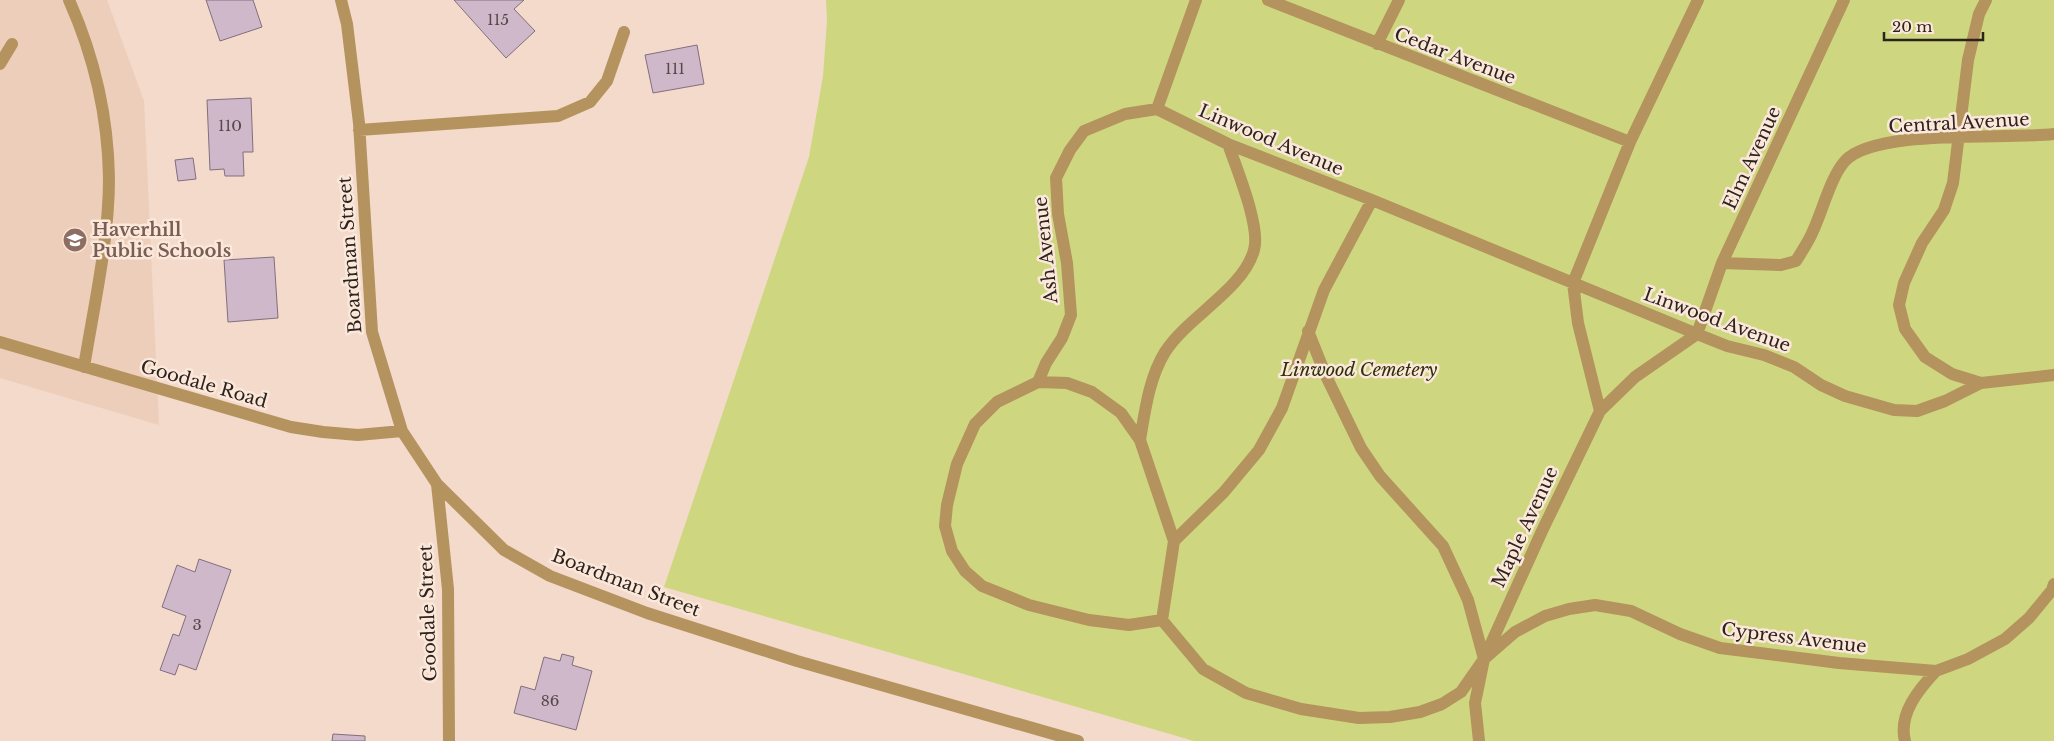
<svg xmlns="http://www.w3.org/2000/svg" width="2054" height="741" font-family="'Libre Baskerville',serif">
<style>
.built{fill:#edceba}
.green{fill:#ced77f}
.building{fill:#ceb8ca;stroke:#826e7f}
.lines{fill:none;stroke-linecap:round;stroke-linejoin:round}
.minor{stroke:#b4935e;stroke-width:12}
.labels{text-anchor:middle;stroke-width:5;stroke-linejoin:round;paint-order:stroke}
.number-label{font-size:15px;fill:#544848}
.street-label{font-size:18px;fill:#2c231d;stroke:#fce8db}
.education-label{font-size:18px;font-weight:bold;fill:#785e54;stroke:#fce8db;text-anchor:start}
.park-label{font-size:18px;font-style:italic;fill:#2e3108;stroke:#fce8db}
</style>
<rect width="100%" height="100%" fill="#f3daca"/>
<!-- built -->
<path class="built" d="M 0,0 L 107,0 L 144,101 L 159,425 L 0,378 Z"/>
<!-- green -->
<path class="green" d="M 826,0 L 2054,0 L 2054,741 L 1194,741 L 664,587 L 809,157 L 823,76 L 827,21 Z"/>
<!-- building -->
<path class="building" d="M 206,0 L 253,0 L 262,27 L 220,41 Z
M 454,0 L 524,0 L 514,9 L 535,31 L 506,58 Z
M 697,45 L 704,84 L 653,93 L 645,55 Z
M 251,98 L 253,152 L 243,152 L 244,176 L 225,176 L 224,169 L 210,170 L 207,100 Z
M 193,158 L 196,179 L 178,181 L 175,160 Z
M 274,257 L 278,318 L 228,322 L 224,260 Z
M 199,559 L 231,570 L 196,670 L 179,664 L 175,675 L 160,670 L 173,634 L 179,636 L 186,616 L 162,607 L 177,565 L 195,572 Z
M 562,654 L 574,657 L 572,665 L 592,671 L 576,730 L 514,713 L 521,686 L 535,690 L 544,657 L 560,661 Z
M 333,734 L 365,736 L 365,741 L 332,741 Z"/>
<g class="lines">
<!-- minor -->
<path class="minor" d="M 69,0 C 94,56 108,116 109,178 C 109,241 94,305 84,367
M 341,0 L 347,24 L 359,123 L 372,332 L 402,431 L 437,484 L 504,550 L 550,576 L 647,613 L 797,661 L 1078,741
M 1268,0 L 1630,142
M 1377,44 L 1399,0
M 0,64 L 12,44
M 1157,109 L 1228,144 L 1372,200 L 1697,334 L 1727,346 L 1764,355 L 1794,367 L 1821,385 L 1845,396 L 1894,410 L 1917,411 L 1945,401 L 1981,383 L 2054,375
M 1157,109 L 1196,0
M 359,130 L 558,116 L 590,102 L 607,81 L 624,32
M 1372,200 L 1324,290 L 1282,408 L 1259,450 L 1224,492 L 1174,541 L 1162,620 L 1203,669 L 1246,693 L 1301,709 L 1359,718 L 1390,717 L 1420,712 L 1442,704 L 1461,692 L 1484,659 L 1542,531 L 1600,411 L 1635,377 L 1697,334
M 1722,263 L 1781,265 L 1796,261 C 1802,251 1809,241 1813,231 C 1822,212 1831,176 1845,161 C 1876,128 2006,140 2054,134
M 1308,331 L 1326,376 L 1361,448 L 1380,476 L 1443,546 L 1468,600 L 1484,659
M 1697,334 L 1722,263 L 1844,0
M 0,342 L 291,427 L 323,432 L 358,435 L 402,431
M 1038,382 L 1046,363 L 1062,338 L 1071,315 L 1067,263 L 1058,214 L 1056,178 L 1070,150 L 1084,131 L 1125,114 L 1157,109
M 1981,383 L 1952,374 L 1925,357 L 1905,329 L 1899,305 L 1904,283 L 1922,243 L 1944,210 L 1953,183 L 1968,60 L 1979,14 L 1986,0
M 1600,411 L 1578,323 L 1573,283 L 1630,142 L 1698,0
M 1140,440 C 1145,411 1149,378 1165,352 C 1188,316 1243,290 1254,250 C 1261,227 1236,167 1228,144
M 437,484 L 448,589 L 449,741
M 1162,620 L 1129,625 L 1089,620 L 1029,605 L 982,586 L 965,571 L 952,551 L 945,526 L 947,505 L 957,464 L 975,424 L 997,402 L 1038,382 L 1067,383 L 1092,392 L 1121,413 L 1140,440 L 1174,541
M 1479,741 L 1475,703 L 1484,659 L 1515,632 L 1545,616 L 1569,609 L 1595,605 L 1631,611 L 1680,634 L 1720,648 L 1839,663 L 1936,671 L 1968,659 L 2005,639 L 2029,618 L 2052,590 L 2054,584
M 1905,741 C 1898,714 1919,689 1936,671"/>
</g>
<!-- icons -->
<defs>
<symbol id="school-disc" viewBox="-11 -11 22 22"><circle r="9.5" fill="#8d6e63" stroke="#fce8db"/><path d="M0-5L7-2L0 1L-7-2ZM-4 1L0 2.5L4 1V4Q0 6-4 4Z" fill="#fff"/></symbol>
</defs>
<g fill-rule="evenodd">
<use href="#school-disc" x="61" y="226" width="28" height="28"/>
</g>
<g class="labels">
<!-- number labels -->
<g class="number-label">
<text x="498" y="25">115</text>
<text x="675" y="74">111</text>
<text x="230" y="131">110</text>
<text x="197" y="630">3</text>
<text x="550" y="706">86</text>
</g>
<!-- street labels -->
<g class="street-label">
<text transform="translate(1455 56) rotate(21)" y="6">Cedar Avenue</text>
<text transform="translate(1959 123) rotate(-3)" y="6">Central Avenue</text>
<text transform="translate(1271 140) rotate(23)" y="6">Linwood Avenue</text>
<text transform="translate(1752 158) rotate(-65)" y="6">Elm Avenue</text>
<text transform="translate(1046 250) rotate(-96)" y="6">Ash Avenue</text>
<text transform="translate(350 255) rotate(-94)" y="6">Boardman Street</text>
<text transform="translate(1717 320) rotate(20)" y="6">Linwood Avenue</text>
<text transform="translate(204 384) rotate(16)" y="6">Goodale Road</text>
<text transform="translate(1525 527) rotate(-65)" y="6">Maple Avenue</text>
<text transform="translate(626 583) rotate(21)" y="6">Boardman Street</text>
<text transform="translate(428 613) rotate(-92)" y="6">Goodale Street</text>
<text transform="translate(1794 638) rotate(7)" y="6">Cypress Avenue</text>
</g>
<!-- education labels -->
<g class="education-label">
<text x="92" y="236">Haverhill<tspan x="92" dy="21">Public Schools</tspan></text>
</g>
<!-- park labels -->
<g class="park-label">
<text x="1359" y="376">Linwood Cemetery</text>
</g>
</g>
<!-- scale -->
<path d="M1884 32v8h99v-8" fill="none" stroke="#2c231d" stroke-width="2.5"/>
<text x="1892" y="32" font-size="15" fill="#2c231d" stroke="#fce8db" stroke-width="4" paint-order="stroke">20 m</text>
</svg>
